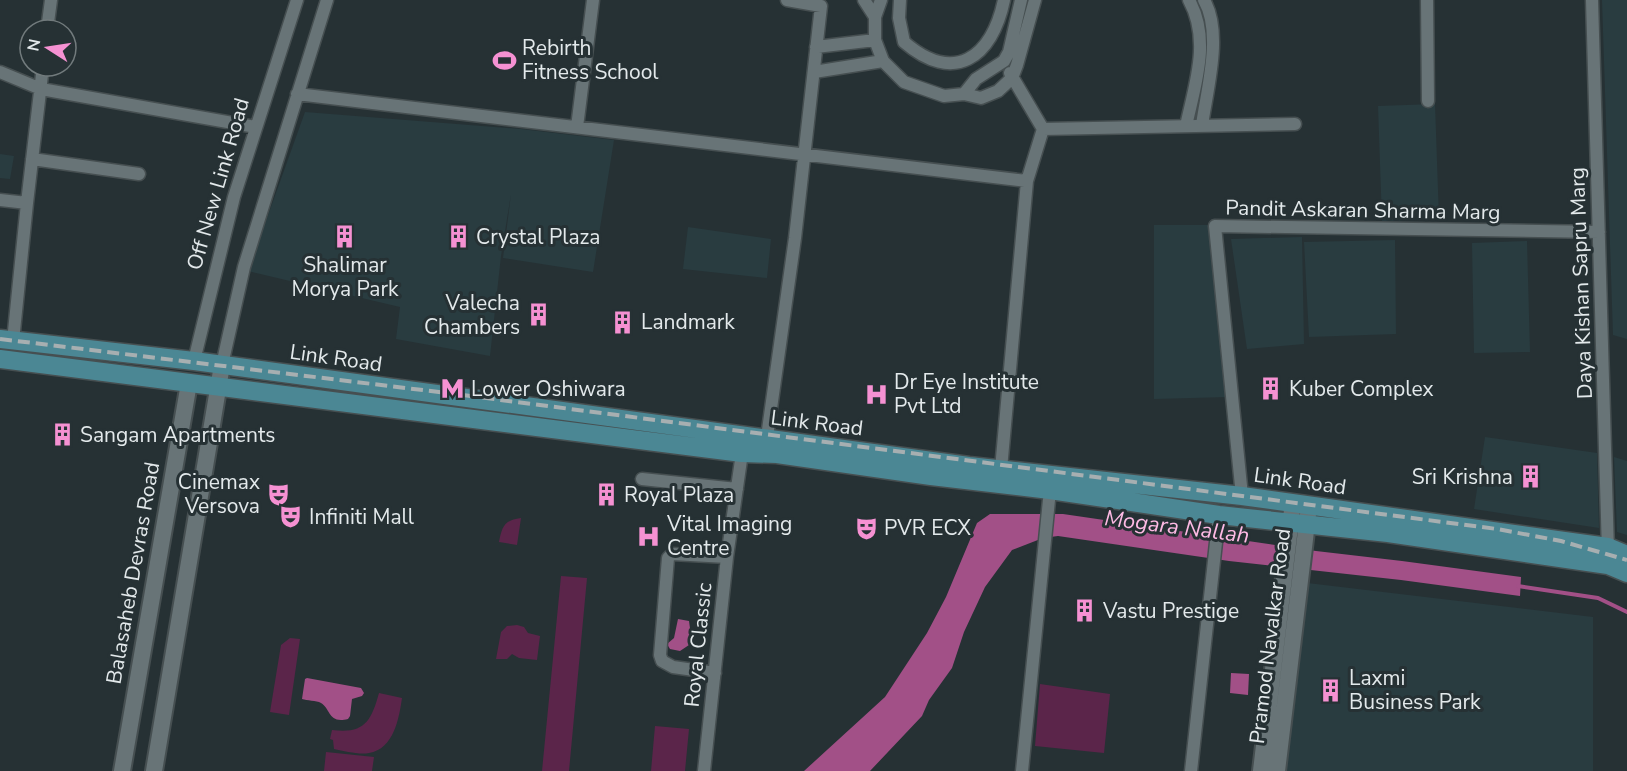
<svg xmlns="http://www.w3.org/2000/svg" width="1627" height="771" font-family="'Nunito Sans',sans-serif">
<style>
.built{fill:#293c40}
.green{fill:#5b254a}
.water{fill:#a25087}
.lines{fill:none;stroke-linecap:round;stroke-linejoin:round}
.stream{stroke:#a25087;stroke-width:4}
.street-casing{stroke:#464f51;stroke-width:15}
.secondary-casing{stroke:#464f51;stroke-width:20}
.primary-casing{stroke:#464f51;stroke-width:21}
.street{stroke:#687477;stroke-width:12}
.secondary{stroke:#687477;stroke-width:16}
.primary{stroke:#4b8794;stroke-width:18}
.rail{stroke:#a7afb1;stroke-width:4;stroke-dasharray:12 6;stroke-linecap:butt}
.labels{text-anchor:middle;stroke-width:6;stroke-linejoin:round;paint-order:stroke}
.poi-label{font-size:21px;fill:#e3e9eb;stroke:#263134;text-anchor:start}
.street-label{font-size:21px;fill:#e3e9eb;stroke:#263134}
.water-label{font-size:22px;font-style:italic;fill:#febae4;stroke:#263134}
</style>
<rect width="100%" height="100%" fill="#263134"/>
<!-- built -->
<path class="built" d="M 1602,0 L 1627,0 L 1627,339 L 1613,335 Z
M 1435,104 L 1439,219 L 1382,221 L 1378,106 Z
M 305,112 L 521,129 L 614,140 L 593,272 L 503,258 L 511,194 L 501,256 L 490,356 L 396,339 L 400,307 L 248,271 Z
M 0,154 L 14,156 L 10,179 L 0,178 Z
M 1154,225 L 1210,225 L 1228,397 L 1154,399 Z
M 688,227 L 771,239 L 767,278 L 683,269 Z
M 1302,237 L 1304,344 L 1247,349 L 1231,239 Z
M 1395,240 L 1396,334 L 1309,337 L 1304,242 Z
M 1527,241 L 1530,352 L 1474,353 L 1472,243 Z
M 1485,437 L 1597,453 L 1599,528 L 1474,509 Z
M 1614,457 L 1627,461 L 1627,535 L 1617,532 Z
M 1299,582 L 1593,617 L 1593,771 L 1280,771 Z"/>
<!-- green -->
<path class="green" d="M 521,518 L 517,545 L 499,542 C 502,527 504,520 521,518 Z
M 561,576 L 587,578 L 569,771 L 542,771 Z
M 517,625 L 524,627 L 528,633 L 540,636 L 537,660 L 519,658 L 512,654 L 507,659 L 496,659 L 501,632 L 507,626 Z
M 290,638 L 300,639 L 289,715 L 270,712 L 281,645 Z
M 1040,684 L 1110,694 L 1104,753 L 1035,746 Z
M 379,693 L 402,698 C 399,718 394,749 369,753 C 359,755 345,751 334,749 L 333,740 L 330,739 L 332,730 C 364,734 371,722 379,693 Z
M 655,726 L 689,729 L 685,771 L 651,771 Z
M 326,752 L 374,757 L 372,771 L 324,771 Z"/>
<!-- water -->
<path class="water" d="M 990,514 L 1063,514 L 1316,551 L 1402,561 L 1521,577 L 1520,596 L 1401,580 L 1229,561 L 1058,536 L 1043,538 L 1012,550 L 985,587 L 964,632 L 952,668 L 929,700 L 922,716 L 870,771 L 804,771 L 885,697 L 927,633 L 946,597 L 977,523 Z
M 678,619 L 689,621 L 692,643 L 680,651 L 670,649 L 667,644 L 674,638 Z
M 1231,673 L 1249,674 L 1248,695 L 1230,693 Z
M 307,678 L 361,688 L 364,693 L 362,696 L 352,699 L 350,716 L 348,719 C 328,724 331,709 321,703 C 316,700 307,701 302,699 L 305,679 Z"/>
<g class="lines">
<!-- stream -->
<path class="stream" d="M 1518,586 L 1598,598 L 1627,612"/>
<defs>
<path id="street" d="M 864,0 L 875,17
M 881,0 L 875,17 L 875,40 L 883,61 L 904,82 L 944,96 L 964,94 L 981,98 L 998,91 L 1012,78 L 1017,65 L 1035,0
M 900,0 L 899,18 L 904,42 C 954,85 992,58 1004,0
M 1427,0 L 1428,101
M 1592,0 L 1608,552
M 47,30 L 51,0
M 816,47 L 875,40
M 0,72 L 41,89 L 256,127
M 814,72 L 883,61
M 1010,73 L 1043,129
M 297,94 L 1027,181
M 964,94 L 976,79 L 1004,61 L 1009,52 L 1021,0
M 1202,125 C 1207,89 1223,33 1204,0
M 1186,126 C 1195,84 1211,40 1189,0
M 577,127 L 593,0
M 32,159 L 139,174
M 0,200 L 27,203 L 13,341
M 27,203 L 43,66
M 194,361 L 234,197 L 297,0
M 222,365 L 244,267 L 327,0
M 766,444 L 795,238 L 821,6 L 787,0
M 1001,469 L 1027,181 L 1043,129 L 1295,124
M 642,479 L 737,489
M 1242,496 L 1215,226 L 1599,232
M 715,673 L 673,667 L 662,661 L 660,655 L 668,558 L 672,554 L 727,557
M 704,771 L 727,557 L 742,453
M 1022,771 L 1050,490
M 1191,771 L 1219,515"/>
<path id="secondary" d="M 122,771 L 189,383
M 154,771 L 222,365
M 1261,771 L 1292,510
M 1277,771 L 1309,506"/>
<path id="primary" d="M 0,339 L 194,361 L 969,466 L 1242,496 L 1608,547 L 1627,555
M 0,359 L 742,453 L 777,454 L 931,476 L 1050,490 L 1219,515 L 1388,533 L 1608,565 L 1627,573"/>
</defs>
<!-- street casing -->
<use href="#street" class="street-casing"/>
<!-- secondary casing -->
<use href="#secondary" class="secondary-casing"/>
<!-- primary casing -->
<use href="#primary" class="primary-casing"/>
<!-- street -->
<use href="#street" class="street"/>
<!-- secondary -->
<use href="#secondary" class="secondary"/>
<!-- primary -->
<use href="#primary" class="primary"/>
<!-- rail -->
<path class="rail" d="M 0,339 L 447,393 L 1497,529 L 1561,541 L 1627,560"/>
</g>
<!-- icons -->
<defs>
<symbol id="stadium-bare" viewBox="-9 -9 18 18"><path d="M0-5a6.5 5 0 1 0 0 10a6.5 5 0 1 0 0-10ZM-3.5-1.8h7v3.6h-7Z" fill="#f591d2" stroke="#263134" stroke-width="2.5" paint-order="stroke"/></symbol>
<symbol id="building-bare" viewBox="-9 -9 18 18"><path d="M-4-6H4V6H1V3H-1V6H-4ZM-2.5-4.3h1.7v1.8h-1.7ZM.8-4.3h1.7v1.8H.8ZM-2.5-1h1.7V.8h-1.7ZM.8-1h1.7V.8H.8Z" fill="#f591d2" stroke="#263134" stroke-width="2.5" paint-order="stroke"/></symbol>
<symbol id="metro-bare" viewBox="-9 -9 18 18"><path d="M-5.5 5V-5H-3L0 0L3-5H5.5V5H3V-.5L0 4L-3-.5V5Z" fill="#f591d2" stroke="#263134" stroke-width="2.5" paint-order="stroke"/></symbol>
<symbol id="hospital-bare" viewBox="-9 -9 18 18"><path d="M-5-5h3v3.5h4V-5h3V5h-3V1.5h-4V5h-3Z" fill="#f591d2" stroke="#263134" stroke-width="2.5" paint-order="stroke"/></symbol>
<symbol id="theatre-bare" viewBox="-9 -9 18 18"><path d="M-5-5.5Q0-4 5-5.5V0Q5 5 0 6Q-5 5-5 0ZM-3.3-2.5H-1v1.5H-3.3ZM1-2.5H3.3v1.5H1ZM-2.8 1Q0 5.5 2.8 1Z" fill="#f591d2" stroke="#263134" stroke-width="2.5" paint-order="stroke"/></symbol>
</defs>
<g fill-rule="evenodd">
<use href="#stadium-bare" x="488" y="44" width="33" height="33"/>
<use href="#building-bare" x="328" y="220" width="33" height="33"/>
<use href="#building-bare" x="442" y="220" width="33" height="33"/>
<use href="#building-bare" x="522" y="298" width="33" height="33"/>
<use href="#building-bare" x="606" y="306" width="33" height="33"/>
<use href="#metro-bare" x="436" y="372" width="33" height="33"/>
<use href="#building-bare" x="1254" y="372" width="33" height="33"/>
<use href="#hospital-bare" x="860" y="378" width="33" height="33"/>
<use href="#building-bare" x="46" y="418" width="33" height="33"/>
<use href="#building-bare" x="1514" y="460" width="33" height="33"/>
<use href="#theatre-bare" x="262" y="478" width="33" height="33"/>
<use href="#building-bare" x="590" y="478" width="33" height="33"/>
<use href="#theatre-bare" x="274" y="500" width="33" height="33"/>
<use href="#theatre-bare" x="850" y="512" width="33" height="33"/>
<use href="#hospital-bare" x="632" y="520" width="33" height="33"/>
<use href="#building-bare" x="1068" y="594" width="33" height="33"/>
<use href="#building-bare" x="1314" y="674" width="33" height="33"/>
</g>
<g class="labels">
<!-- poi labels -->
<g class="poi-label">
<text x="522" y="55">Rebirth<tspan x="522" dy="24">Fitness School</tspan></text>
<text x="476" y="244">Crystal Plaza</text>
<text x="345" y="272" text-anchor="middle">Shalimar<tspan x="345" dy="24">Morya Park</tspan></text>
<text x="520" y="310" text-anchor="end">Valecha<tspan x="520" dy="24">Chambers</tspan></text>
<text x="641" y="329">Landmark</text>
<text x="894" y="389">Dr Eye Institute<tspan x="894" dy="24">Pvt Ltd</tspan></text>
<text x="471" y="396">Lower Oshiwara</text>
<text x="1289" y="396">Kuber Complex</text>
<text x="80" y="442">Sangam Apartments</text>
<text x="1513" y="484" text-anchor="end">Sri Krishna</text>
<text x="260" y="489" text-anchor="end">Cinemax<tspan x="260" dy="24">Versova</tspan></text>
<text x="624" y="502">Royal Plaza</text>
<text x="309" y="524">Infiniti Mall</text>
<text x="667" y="531">Vital Imaging<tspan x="667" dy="24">Centre</tspan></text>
<text x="884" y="535">PVR ECX</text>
<text x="1103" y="618">Vastu Prestige</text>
<text x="1349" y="685">Laxmi<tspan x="1349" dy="24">Business Park</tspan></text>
</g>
<!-- street labels -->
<g class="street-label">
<text transform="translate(218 184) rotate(-74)" y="7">Off New Link Road</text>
<text transform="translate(1363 210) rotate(1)" y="7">Pandit Askaran Sharma Marg</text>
<text transform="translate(1581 283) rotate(-92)" y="7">Daya Kishan Sapru Marg</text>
<text transform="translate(336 358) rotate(8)" y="7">Link Road</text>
<text transform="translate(817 423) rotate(7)" y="7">Link Road</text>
<text transform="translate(1300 481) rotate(8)" y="7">Link Road</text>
<text transform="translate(133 573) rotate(-80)" y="7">Balasaheb Devras Road</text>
<text transform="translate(1270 636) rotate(-83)" y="7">Pramod Navalkar Road</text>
<text transform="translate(698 645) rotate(-84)" y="7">Royal Classic</text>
</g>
<!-- water labels -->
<g class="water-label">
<text transform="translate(1177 526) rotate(7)" y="8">Mogara Nallah</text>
</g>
</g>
<!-- north arrow -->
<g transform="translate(48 48) rotate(282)"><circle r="28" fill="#263134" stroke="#727b7d" stroke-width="1.5"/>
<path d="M0-4.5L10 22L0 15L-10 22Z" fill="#f591d2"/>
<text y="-9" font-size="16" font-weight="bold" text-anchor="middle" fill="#e3e9eb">N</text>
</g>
</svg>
